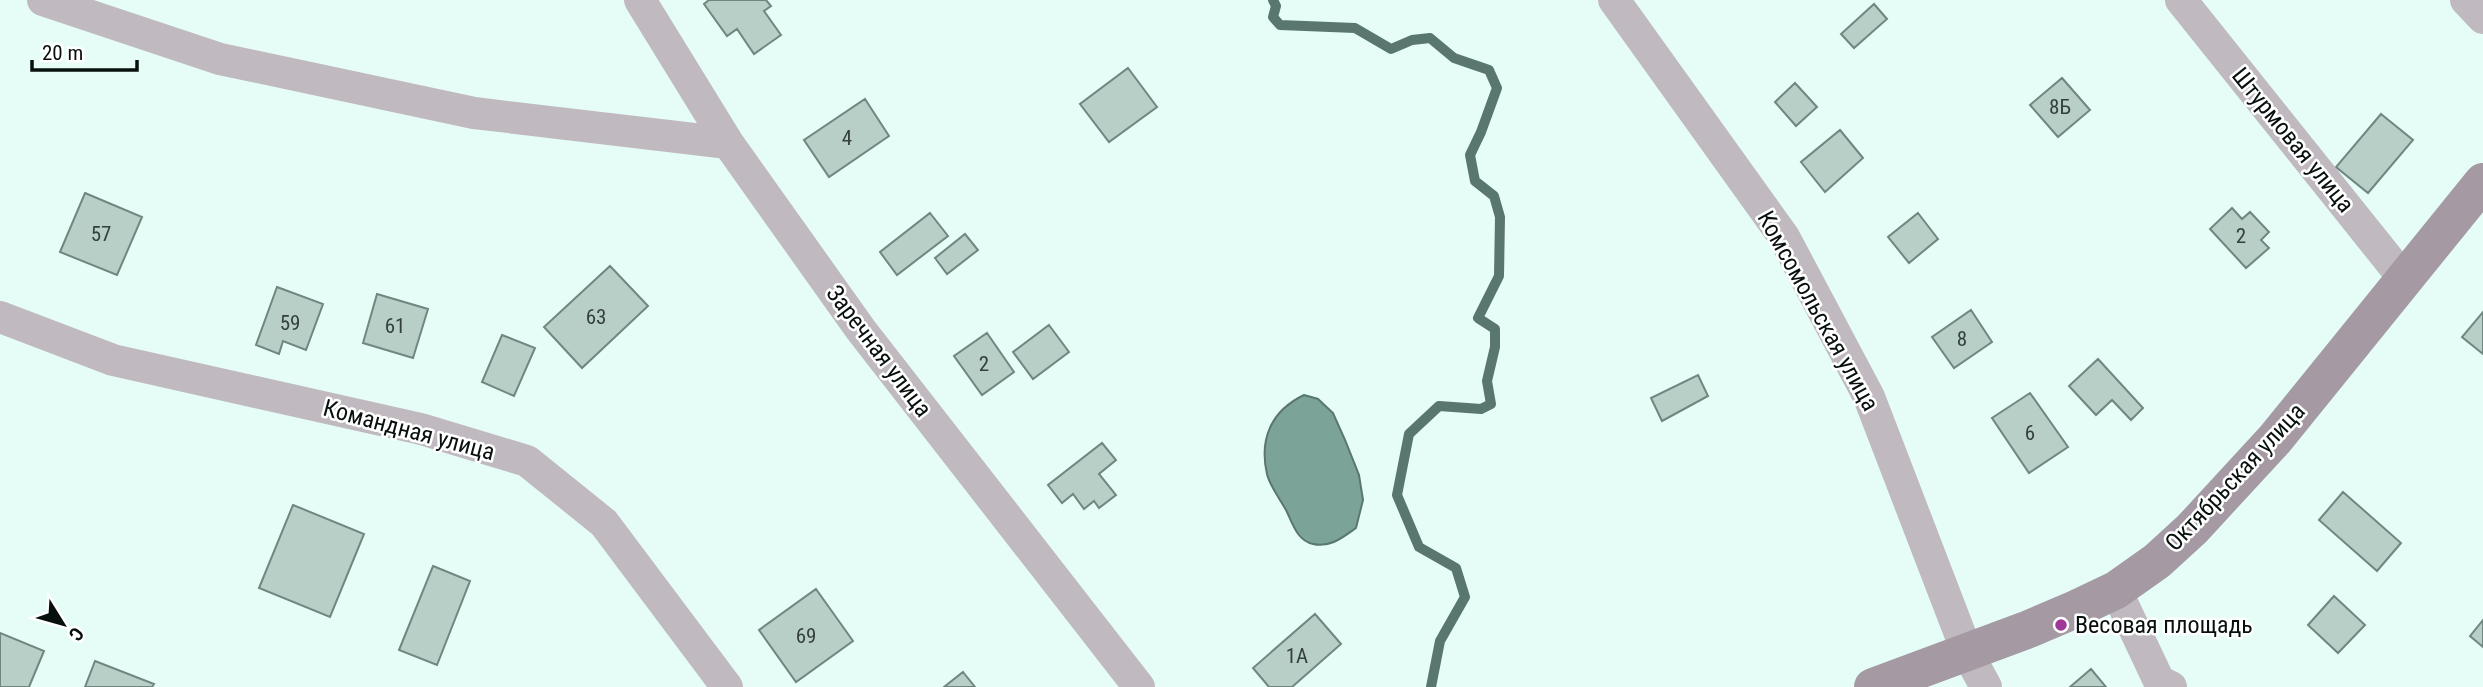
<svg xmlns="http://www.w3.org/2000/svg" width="2483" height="687" font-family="'Roboto Condensed',sans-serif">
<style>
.water{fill:#7ca398;stroke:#59776f;stroke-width:2}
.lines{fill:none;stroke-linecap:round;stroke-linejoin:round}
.stream{stroke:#59776f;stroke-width:10}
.building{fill:#b8cfc8;stroke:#708680;stroke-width:2}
.minor{stroke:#c0b9bf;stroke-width:32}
.secondary{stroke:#a59aa4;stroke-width:38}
.poi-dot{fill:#a03698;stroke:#fff;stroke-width:2.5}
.labels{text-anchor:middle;stroke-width:5;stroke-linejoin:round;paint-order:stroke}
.number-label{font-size:21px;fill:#34403c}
.street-label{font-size:24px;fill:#08100e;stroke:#fff}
.poi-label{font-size:24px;fill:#08100e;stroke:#fff;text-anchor:start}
</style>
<rect width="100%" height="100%" fill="#e5fdf6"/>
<!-- water -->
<path class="water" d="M 1304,395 L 1318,399 L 1333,413 L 1345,440 L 1359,475 L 1363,500 L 1356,528 C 1343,537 1331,548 1313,544 C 1298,541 1293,525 1287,512 C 1281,500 1270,487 1267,474 C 1259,439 1271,411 1304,395 Z"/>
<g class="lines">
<!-- stream -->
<path class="stream" d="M 1273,0 L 1276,6 L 1273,17 L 1280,25 L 1355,28 L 1391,49 L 1412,40 L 1430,38 L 1454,58 L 1489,70 L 1497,88 L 1481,132 L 1470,155 L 1475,181 L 1494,196 L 1500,217 L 1499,276 L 1478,318 L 1495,329 L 1495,347 L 1487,381 L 1491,404 L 1481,409 L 1439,406 L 1409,434 L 1397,495 L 1419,547 L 1456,568 L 1465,597 L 1440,641 L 1431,687"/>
</g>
<!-- building -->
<path class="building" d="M 709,0 L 766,0 L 771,6 L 764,11 L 781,35 L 754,54 L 737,29 L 727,36 L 704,4 Z
M 1874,4 L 1887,19 L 1854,48 L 1841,34 Z
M 1128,68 L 1157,107 L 1109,142 L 1080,104 Z
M 2062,78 L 2090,110 L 2058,137 L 2030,105 Z
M 1795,83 L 1817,107 L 1796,126 L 1775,102 Z
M 865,99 L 889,136 L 829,177 L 804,140 Z
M 2381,114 L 2413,140 L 2368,193 L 2336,167 Z
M 1840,130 L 1863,158 L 1825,192 L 1801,162 Z
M 85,193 L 142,217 L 117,275 L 60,252 Z
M 2232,208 L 2242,219 L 2250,212 L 2269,232 L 2261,240 L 2269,248 L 2246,268 L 2210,229 Z
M 930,213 L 948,236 L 897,275 L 880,252 Z
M 1918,213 L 1938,239 L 1909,263 L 1888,237 Z
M 965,234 L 978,250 L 947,274 L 935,258 Z
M 610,266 L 648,306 L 582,368 L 544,327 Z
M 277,287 L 323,304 L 306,350 L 283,341 L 279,354 L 256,345 Z
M 377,294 L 428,309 L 413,358 L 363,343 Z
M 1971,310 L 1992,342 L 1954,368 L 1932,337 Z
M 2483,312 L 2483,354 L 2462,337 Z
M 1049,325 L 1069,352 L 1033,379 L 1013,352 Z
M 987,333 L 1014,372 L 982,395 L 954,356 Z
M 502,335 L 535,348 L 514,396 L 482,382 Z
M 2098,359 L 2143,408 L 2131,420 L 2112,400 L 2096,415 L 2069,386 Z
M 1698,375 L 1708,396 L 1662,421 L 1651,398 Z
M 2030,393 L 2068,447 L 2029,473 L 1992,418 Z
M 1102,443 L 1116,460 L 1099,474 L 1116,495 L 1099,508 L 1094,501 L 1084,509 L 1073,494 L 1062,503 L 1048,485 Z
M 2343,492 L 2401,543 L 2377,571 L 2319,520 Z
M 293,505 L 364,534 L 330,617 L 259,588 Z
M 433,566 L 470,581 L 437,665 L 399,650 Z
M 816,589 L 853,641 L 796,682 L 759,630 Z
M 2334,596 L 2365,625 L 2338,653 L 2308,625 Z
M 1315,614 L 1341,644 L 1292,687 L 1269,687 L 1253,668 Z
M 2483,620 L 2483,647 L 2470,636 Z
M 0,633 L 44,651 L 29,687 L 0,687 Z
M 95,661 L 154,684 L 152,687 L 85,687 Z
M 2091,669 L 2106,687 L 2070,687 Z
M 963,672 L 975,687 L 944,687 Z"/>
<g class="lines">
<!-- minor -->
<path class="minor" d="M 43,0 L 220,59 L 474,113 L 728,143
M 640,0 L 728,143 L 861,330 L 1139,687
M 1614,0 L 1784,237 L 1869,397 L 1967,652 L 1986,687
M 2181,0 L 2405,280
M 2466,0 L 2483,18
M 0,317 L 113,360 L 421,429 L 527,461 L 604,523 L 727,687
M 2116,590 L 2159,681 L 2171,687"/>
<!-- secondary -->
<path class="secondary" d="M 1873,687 L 2029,629 L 2076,609 L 2116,590 L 2157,561 L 2192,529 L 2275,439 L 2483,182"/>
</g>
<!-- markers -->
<circle class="poi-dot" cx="2061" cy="625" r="7"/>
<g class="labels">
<!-- number labels -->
<g class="number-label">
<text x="2060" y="114">8Б</text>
<text x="847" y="145">4</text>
<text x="101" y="241">57</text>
<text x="2241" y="243">2</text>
<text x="596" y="324">63</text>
<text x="290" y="330">59</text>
<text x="395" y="333">61</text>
<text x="1962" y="346">8</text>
<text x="984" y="371">2</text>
<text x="2030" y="440">6</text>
<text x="806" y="643">69</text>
<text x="1297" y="663">1А</text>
</g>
<!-- street labels -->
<g class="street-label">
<text transform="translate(2293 140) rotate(51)" y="8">Штурмовая улица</text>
<text transform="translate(1818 311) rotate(61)" y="8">Комсомольская улица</text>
<text transform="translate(879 351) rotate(53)" y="8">Заречная улица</text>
<text transform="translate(409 430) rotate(15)" y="8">Командная улица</text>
<text transform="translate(2235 477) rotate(-47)" y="8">Октябрьская улица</text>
</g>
<!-- poi labels -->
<g class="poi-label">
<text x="2075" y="633">Весовая площадь</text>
</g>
</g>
<!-- north arrow -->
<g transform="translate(63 624) rotate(127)" stroke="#ffffff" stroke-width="5" paint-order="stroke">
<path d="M0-5L12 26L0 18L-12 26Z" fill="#08100e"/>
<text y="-10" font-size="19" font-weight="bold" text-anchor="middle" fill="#08100e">С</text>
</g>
<!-- scale -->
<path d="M32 60v10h105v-10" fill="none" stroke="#08100e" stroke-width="3.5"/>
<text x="42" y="60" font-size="21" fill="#08100e" stroke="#ffffff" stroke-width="5" paint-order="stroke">20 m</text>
</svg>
